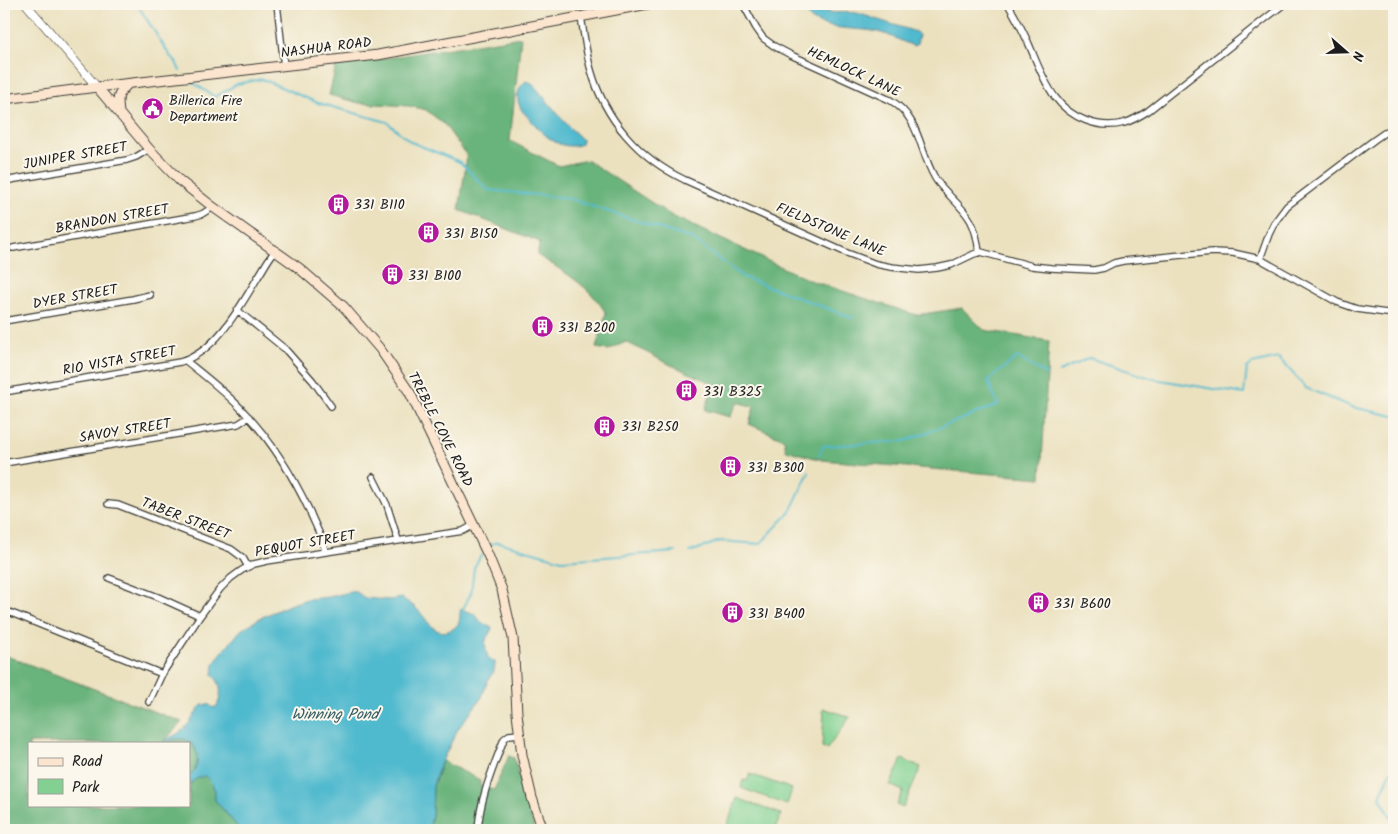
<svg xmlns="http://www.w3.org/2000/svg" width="1398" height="834" font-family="Kalam,sans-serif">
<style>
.green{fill:#82d192;stroke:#4f7657}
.forest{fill:#69b37c;stroke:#42684c}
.water{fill:#50b9ce;stroke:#366a75}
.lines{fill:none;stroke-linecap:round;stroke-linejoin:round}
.stream{stroke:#50b9ce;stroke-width:2}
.minor-casing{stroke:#3b3a34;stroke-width:8}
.tertiary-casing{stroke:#3b3a34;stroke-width:9}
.secondary-casing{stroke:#3b3a34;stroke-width:11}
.minor{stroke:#fff;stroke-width:5.5}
.tertiary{stroke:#fff;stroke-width:8}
.secondary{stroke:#fce5cf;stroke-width:9}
.labels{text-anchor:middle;stroke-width:4;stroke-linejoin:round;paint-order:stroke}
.street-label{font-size:14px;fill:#1c1c1c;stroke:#fbf7ec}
.poi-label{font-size:14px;fill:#1c1c1c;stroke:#fbf7ec;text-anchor:start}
.water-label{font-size:15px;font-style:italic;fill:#315b63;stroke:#fbf7ec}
</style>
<rect width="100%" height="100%" fill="#fbf7ec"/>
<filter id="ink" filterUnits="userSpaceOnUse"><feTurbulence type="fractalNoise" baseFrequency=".02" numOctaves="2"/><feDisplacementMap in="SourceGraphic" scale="10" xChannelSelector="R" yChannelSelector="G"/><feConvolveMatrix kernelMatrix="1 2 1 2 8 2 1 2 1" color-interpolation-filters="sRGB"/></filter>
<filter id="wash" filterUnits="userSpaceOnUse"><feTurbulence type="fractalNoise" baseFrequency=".0096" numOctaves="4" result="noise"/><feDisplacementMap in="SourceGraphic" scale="20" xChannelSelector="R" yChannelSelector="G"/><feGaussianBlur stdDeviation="1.12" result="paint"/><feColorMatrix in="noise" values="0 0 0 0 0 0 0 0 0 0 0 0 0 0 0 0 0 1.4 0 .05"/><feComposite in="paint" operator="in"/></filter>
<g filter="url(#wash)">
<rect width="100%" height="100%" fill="#ebe1bf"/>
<!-- green -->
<path class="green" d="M 823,708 L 850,717 L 827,749 L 822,747 L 824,713 L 823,713 Z
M 902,759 L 921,767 L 903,808 L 897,805 L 903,791 L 890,785 Z
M 750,774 L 792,789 L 787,805 L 741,788 L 743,780 L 747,781 Z
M 737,798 L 781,814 L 775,830 L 739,830 L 727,826 Z"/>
<!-- forest -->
<path class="forest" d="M 521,37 L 510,141 L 559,166 L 587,160 L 672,216 L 809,280 L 916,315 L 962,308 L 984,330 L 1049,341 L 1041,478 L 822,460 L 786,450 L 784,439 L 749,424 L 754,407 L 738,402 L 730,417 L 705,410 L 714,384 L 671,365 L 626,342 L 608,350 L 596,348 L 606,313 C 590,286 563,271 537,255 L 540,242 L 459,210 L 467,156 L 444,124 L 426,110 L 409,106 L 359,103 L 329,95 L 336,66 Z
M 4,655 L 182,722 L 164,741 C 170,741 178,738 184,739 C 200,744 202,767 189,776 L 189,743 L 29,743 L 29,805 L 189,805 C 189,790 186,779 205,776 L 211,782 L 215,791 L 215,800 L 237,826 L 238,830 L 4,830 Z
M 509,756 L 514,758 L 525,799 L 535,830 L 429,830 L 432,815 L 433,787 L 442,761 L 480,780 L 480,786 L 494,790 Z"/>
<!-- water -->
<path class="water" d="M 807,7 C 814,7 820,11 827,12 C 837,14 847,11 857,13 L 916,32 L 919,35 L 917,44 L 914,46 C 902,42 891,35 878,32 C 859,27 813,32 805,11 Z
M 526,81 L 532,83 L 569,127 L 582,139 L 582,141 L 580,145 C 553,151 540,129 523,112 C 516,102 515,90 526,81 Z
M 355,591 L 365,598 L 389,600 L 402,598 C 407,602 413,605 418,610 C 427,619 433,635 448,631 C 452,630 456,627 458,624 C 461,619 459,614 461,609 L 475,614 L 481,622 L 492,628 C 491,633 487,635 486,640 C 484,646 487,653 488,658 L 495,662 L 495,665 L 494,671 L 488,680 L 482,697 L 458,729 L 442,761 L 435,779 L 433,787 L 432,815 L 429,830 L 238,830 L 237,826 L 215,800 L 215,791 L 211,782 L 205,776 C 199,777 192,781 189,785 L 189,776 C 202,767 200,742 183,739 C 176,738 170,741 163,741 C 170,737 180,734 185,728 C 192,721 195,712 202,705 L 209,704 L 213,708 L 217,706 C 222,695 222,684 213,675 L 214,664 L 219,656 L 241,630 L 260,618 L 289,605 L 307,599 L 329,597 Z"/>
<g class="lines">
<!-- stream -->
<path class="stream" d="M 137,4 L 170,56 L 176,62 L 180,71
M 192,82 L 215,97 L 237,84 L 262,79 L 318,103 L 387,122 L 411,142 L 460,162 L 488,190 L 567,198 L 692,239 L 743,277 L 853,318
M 1060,372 L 1089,358 L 1154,379 L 1244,394 L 1247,368 L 1252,364 L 1279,358 L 1306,388 L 1352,407 L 1394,416
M 819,456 L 823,446 L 905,441 L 998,405 L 988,381 L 1017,357 L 1047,375
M 491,544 L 498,542 L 562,560 L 676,552
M 690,552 L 720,541 L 760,544 L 790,512 L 809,472
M 462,611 L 471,593 L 474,568 L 481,555
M 1389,830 L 1394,822 L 1380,797 L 1391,771"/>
</g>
</g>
<g filter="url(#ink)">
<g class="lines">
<defs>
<path id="minor" d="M 277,4 L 284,66
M 743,4 L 756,28 L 763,38 L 774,46 L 791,55 L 890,100 C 920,117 919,151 935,178 C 939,185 945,190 950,196 C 970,216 976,224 979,253
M 1008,4 C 1015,16 1022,29 1028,42 C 1036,60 1043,81 1055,97 C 1070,118 1099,130 1124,123 C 1132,121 1140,116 1148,111 L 1284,4
M 581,17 C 584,34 586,53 591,70 C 605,120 639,158 685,180 L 847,253 L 876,264 L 891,267 L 919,270 L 937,268 L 951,265 L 974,254 L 981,252 L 1032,266 L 1051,268 L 1094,270 L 1104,268 L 1114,263 L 1123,261 L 1212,252 L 1233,253 L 1260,259 L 1337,302 L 1357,309 L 1394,314
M 4,181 L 127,160 L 136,157 L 149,149
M 13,248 L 195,216 L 202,214 L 213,207
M 1260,259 L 1269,234 L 1275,222 L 1287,206 L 1374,140 L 1387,131 L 1394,129
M 237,310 L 285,349 L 313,381 L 331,406
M 4,321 L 133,299 L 150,295
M 186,361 C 206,377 227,393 244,412 C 272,441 293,476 310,512 C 315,525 323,538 325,552
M 4,392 L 180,362 C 216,352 240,307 258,277 C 264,268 268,259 275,251
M 4,463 L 238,424 L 249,417
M 373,477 L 387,505 L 398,540
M 108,504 L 118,505 L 231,549 L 243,558 L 248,567
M 109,578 L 158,597 L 200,616
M 4,610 L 162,674
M 149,702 L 162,674 L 200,616 L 220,589 L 231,578 L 242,570 L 254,564 L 267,561 L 463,531 L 474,525
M 478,830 C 480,798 493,768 504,739 L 509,735 L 519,734"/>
<path id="tertiary" d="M 26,4 L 97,87"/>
<path id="secondary" d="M 97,87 L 149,149 L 180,181 L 213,207 L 299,268 L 344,307 L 380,349 L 410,393 L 488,555 L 502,590 L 513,638 L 517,713 L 522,755 L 532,798 L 543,830
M 4,99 L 97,87 L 378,55 L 648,4
M 119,113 C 117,98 117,94 128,84"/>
</defs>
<!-- minor casing -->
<use href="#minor" class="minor-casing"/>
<!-- tertiary casing -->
<use href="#tertiary" class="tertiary-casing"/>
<!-- secondary casing -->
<use href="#secondary" class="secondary-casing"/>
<!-- minor -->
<use href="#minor" class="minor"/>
<!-- tertiary -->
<use href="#tertiary" class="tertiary"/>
<!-- secondary -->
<use href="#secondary" class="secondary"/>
</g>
</g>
<!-- icons -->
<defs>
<symbol id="civic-disc" viewBox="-11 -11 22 22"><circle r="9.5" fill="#b5179e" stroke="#fbf7ec"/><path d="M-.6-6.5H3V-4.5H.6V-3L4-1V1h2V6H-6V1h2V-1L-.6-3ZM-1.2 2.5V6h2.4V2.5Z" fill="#fff"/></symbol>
<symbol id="building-disc" viewBox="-11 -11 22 22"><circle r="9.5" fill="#b5179e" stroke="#fbf7ec"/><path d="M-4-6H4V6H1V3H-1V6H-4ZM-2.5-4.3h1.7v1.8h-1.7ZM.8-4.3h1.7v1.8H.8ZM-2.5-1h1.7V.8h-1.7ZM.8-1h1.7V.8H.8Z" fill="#fff"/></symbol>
</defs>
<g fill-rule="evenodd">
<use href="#civic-disc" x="140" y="96" width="25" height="25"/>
<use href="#building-disc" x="326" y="192" width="25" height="25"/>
<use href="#building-disc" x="416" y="220" width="25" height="25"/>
<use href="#building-disc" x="380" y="262" width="25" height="25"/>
<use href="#building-disc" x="530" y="314" width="25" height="25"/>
<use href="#building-disc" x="674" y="378" width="25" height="25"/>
<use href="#building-disc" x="592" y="414" width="25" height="25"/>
<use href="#building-disc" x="718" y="454" width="25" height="25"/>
<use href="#building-disc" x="1026" y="590" width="25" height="25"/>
<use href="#building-disc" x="720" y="600" width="25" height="25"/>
</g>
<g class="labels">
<!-- street labels -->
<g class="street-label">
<text transform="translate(326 47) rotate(-7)" y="5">NASHUA ROAD</text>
<text transform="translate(854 71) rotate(25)" y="5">HEMLOCK LANE</text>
<text transform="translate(75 155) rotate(-10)" y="5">JUNIPER STREET</text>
<text transform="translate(112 218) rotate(-10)" y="5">BRANDON STREET</text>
<text transform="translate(831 229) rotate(23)" y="5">FIELDSTONE LANE</text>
<text transform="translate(75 296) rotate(-10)" y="5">DYER STREET</text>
<text transform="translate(119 360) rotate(-10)" y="5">RIO VISTA STREET</text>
<text transform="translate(441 429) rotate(63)" y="5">TREBLE COVE ROAD</text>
<text transform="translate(125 430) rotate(-9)" y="5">SAVOY STREET</text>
<text transform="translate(186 518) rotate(21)" y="5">TABER STREET</text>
<text transform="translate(305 543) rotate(-10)" y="5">PEQUOT STREET</text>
</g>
<!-- poi labels -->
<g class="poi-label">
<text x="169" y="105">Billerica Fire<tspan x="169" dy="16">Department</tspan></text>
<text x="354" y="209">331 B110</text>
<text x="444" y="238">331 B150</text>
<text x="408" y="280">331 B100</text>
<text x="558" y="332">331 B200</text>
<text x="703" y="396">331 B325</text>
<text x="621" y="431">331 B250</text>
<text x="747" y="472">331 B300</text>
<text x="1054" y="608">331 B600</text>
<text x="748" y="618">331 B400</text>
</g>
<!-- water labels -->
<g class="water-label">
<text x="335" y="719">Winning Pond</text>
</g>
</g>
<!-- margin -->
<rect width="1398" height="834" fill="none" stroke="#fbf7ec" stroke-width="20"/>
<!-- legend -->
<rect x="28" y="742" width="162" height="65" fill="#fbf7ec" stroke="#a29f99"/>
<rect x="38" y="758" width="25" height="8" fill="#fce5cf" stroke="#a29f99"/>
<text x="72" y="766" font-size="15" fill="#1c1c1c">Road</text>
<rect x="38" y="779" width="25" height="15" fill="#82d192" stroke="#a29f99"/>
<text x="72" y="792" font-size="15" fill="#1c1c1c">Park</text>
<!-- north arrow -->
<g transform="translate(1346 52) rotate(110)" stroke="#fbf7ec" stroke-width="4" paint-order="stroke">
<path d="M0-4L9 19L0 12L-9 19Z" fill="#1c1c1c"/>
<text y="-8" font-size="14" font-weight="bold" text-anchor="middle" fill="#1c1c1c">N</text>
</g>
</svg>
